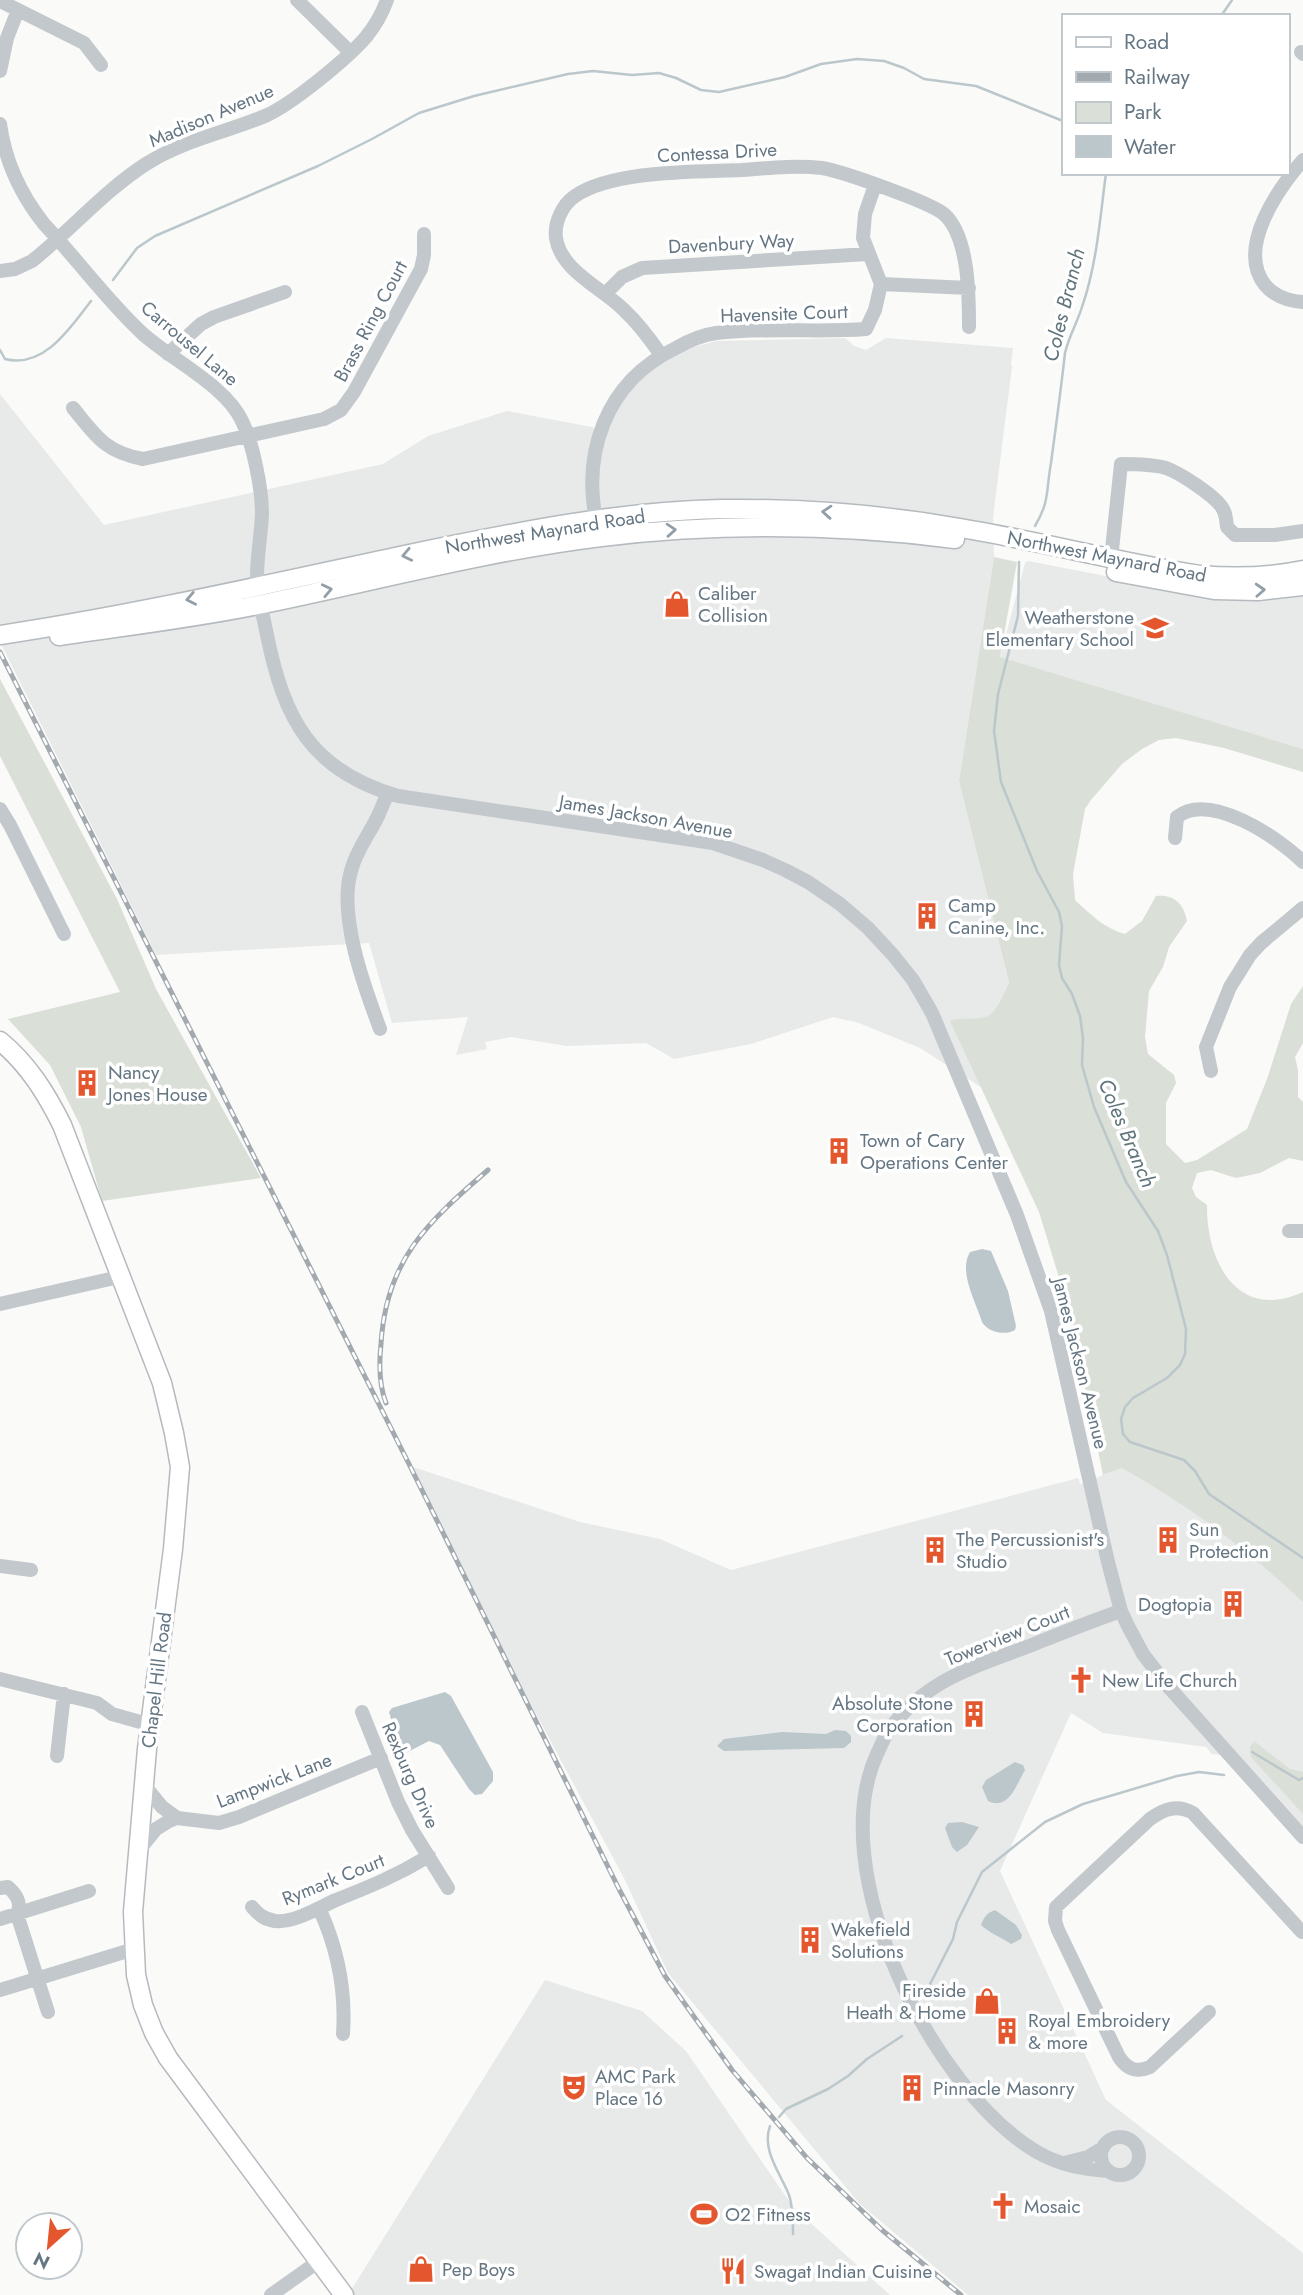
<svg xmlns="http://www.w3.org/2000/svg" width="1303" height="2295" font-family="Jost,sans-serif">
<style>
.built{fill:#e8e9e9}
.green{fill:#dadfd7}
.water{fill:#bbc7cb}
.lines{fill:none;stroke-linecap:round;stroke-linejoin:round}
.stream{stroke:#bbc7cb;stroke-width:2.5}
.major-casing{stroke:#b5babe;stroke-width:21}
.minor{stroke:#c3c8cc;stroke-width:14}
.major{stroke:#fff;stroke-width:18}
.rail-casing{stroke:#a2aab0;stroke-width:5}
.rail{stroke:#fff;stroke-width:2.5;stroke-dasharray:8;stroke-linecap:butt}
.oneway{stroke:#939fa8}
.labels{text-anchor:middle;stroke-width:7;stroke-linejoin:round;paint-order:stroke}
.street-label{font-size:19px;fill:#657683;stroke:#fff}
.poi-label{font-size:19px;fill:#657683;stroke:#fff;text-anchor:start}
.water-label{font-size:21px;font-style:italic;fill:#60757c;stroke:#fff}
</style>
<rect width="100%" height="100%" fill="#fafaf8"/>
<!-- built -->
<path class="built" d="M 845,338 L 854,346 L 866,350 L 886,338 L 1013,348 L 1011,364 L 1012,367 L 993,517 L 994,557 L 959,781 L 1034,1085 L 990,1093 L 920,1048 L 859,1023 L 833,1017 L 751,1044 L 674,1059 L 646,1043 L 567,1046 L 511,1037 L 485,1042 L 487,1049 L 456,1055 L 468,1017 L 392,1023 L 369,943 L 156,955 L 0,642 L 0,394 L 104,525 L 383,464 L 428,436 L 507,411 L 592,427 L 607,432 L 615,412 L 630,391 L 655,367 L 683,350 L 716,341 Z
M 1028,561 L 1225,599 L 1303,591 L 1303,749 L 1000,657 L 1025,563 Z
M 1140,1461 L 1303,1569 L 1303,1833 L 1232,1756 L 1212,1754 L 1206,1747 L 1103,1733 L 1071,1713 L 1000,1871 L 1106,2100 L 1303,2253 L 1303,2295 L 968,2295 L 859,2203 L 668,1973 L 624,1878 L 492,1632 L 413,1467 L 580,1522 L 660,1539 L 731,1570 L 1078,1478 L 1080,1484 Z
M 545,1980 L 642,2011 L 686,2051 L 793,2207 L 890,2295 L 348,2295 Z"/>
<!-- green -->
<path class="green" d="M 994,557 L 1017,562 L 1000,657 L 1303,749 L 1303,772 L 1224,748 L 1176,738 L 1159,740 L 1142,749 L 1122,764 L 1091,800 L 1085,809 L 1073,874 L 1075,900 C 1090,914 1105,929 1125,934 L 1142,921 L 1156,896 C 1174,894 1184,904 1187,921 L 1169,947 L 1163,967 L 1149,991 L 1145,1037 L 1148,1054 L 1174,1075 L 1176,1083 L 1166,1103 L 1166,1144 L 1185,1163 L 1197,1160 L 1247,1129 L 1267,1079 L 1291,1004 L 1303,986 L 1303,1043 L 1295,1057 L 1298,1070 L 1298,1097 L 1303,1102 L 1303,1161 L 1289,1158 L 1260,1173 L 1236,1178 L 1211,1170 L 1197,1173 L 1192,1188 L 1196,1197 L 1207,1205 C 1206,1262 1238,1322 1303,1292 L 1303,1602 C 1248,1550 1187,1504 1122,1468 L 1103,1475 L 1069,1310 L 1039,1212 L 950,1021 C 962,1017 975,1020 986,1017 C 997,1013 1004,993 1009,983 L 959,781 Z
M 0,679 L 117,899 L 156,989 L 261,1178 L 102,1201 L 81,1127 L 50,1065 L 8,1019 L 120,992 L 0,756 Z
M 1254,1741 L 1290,1769 L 1303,1772 L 1303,1814 L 1251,1757 L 1250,1747 Z"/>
<!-- water -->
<path class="water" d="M 982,1249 L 991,1251 L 1008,1291 L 1016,1326 L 1015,1330 C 1004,1336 988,1332 982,1322 C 976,1302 958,1272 970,1252 Z
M 445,1692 L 451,1696 L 493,1772 L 493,1781 L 482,1794 L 475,1795 L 469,1789 L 440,1745 L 429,1741 L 404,1754 L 401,1753 L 389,1712 L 392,1708 Z
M 835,1730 L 846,1731 L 851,1736 L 851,1742 L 844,1748 L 724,1751 L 717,1746 L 724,1739 L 782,1732 L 826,1734 Z
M 1015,1762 L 1023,1765 L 1025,1770 C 1016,1785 1009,1811 988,1801 L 982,1787 L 986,1780 Z
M 962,1822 L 979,1827 L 967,1845 L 957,1852 L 952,1847 L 945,1828 L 948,1823 Z
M 995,1910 L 1016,1925 L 1022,1935 L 1021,1939 L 1011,1944 C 1001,1937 989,1933 981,1925 C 984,1917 987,1913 995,1910 Z"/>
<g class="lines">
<!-- stream -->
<path class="stream" d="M 1221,16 L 1232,0
M 113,280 L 137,248 L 155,236 L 318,166 L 372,139 L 419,113 L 474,96 L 568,74 L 593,71 L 632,75 L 659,73 L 676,78 L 701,90 L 719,92 L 785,77 L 821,64 L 857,59 L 884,61 L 904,68 L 924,79 L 976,86 L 1063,121
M 0,350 L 5,359 C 44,369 70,328 91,301
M 1035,526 C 1050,501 1046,490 1051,463 C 1056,426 1061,389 1065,353 C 1069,336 1077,323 1082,307 C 1097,264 1100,218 1106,173
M 1019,562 L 1018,616 L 998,694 L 994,731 L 1001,782 L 1037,871 L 1059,912 L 1062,926 L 1059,965 L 1062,978 L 1072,994 L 1080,1016 L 1083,1038 L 1082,1065 L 1094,1107 L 1126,1182 L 1158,1231 L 1167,1255 L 1186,1329 L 1185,1354 L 1180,1365 L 1167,1378 L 1133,1398 L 1125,1407 L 1121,1419 L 1123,1434 L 1130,1442 L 1184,1460 L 1195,1471 L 1209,1494 L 1303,1558
M 1252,1752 L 1299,1780 L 1303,1778
M 924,1996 L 953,1939 L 957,1922 L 982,1872 L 1045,1822 L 1083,1804 L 1177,1776 L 1199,1772 L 1224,1775
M 779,2117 L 786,2109 L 828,2089 L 848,2076 L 867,2059 L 902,2036
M 770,2126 C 761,2150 781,2174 789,2195 C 793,2207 793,2222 793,2234"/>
<defs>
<path id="major" d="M 1116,572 L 1214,590 L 1258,591 L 1303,586
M 0,635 C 139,614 277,582 414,553 C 516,532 618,511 722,509 C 800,508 878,514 954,527 C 1036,540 1117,562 1200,575 C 1235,578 1269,577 1303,570
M 59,636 C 127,626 196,618 263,604 C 375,581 487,551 601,537 C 719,523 837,524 955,539
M 0,1041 C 28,1064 46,1093 62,1125 L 162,1383 L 174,1433 L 180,1467 L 173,1549 L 147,1749 L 133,1912 L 136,1975 L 143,2005 L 154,2033 L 168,2058 L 344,2295"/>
</defs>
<!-- major casing -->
<use href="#major" class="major-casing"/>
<!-- minor -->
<path class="minor" d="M 297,0 L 350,52
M 0,1 L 84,43 L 101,65
M 1301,52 L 1303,54
M 0,71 L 7,38 L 18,10
M 0,124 C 5,161 21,195 44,224 C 77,259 108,302 143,334 C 172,360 226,386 242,421 C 253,443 262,489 262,514 C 261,535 257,556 257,577 C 258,597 263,615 267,635 C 284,719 311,771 398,796 L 713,843 L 763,860 L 785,870 L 808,882 L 840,904 L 868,928 L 893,955 L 913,980 L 932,1013 L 1017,1215 L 1051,1311 L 1108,1562 L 1121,1611 L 1128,1626 L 1143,1654 L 1166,1684 L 1303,1837
M 1303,160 C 1278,189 1236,248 1265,285 C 1275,297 1288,301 1303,302
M 0,271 L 15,269 L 32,261 C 71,230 104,191 146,164 C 183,140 225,133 265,116 C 291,105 347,59 366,37 C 375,26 382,14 387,0
M 881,284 L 969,288
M 606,293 L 622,277 L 642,268 L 868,254
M 168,354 L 201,324 L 214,317 L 285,292
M 661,355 C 650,339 638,323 624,310 C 602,288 561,271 556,238 C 554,223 562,205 575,196 C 613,170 696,172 742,170 C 768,168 795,165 822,168 C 841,171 933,203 945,215 C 969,238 969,296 969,327
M 73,408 C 96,436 105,452 143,459 L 324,419 L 341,410 L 354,392 L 421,269 L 424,255 L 424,234
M 598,529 C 580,455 605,382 676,348 C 688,341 702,335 716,333 C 766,327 817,333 866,329 L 875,310 L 881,284 L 863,238 L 865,214 L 875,185
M 1111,559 L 1121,464 C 1136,464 1152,464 1166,468 C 1180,473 1212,494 1221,506 C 1226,512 1226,519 1227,527 L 1235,535 L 1275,535 L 1303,531
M 0,809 L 10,825 L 64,934
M 1175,838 L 1177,817 C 1210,791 1279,838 1303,862
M 380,1029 C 364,986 338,916 351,871 C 356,851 368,836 377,818 C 381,810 384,801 388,793
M 1211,1071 L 1206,1047 L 1230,987 L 1250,955 L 1261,943 L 1303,908
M 1289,1231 L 1303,1231
M 0,1304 L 119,1277
M 0,1566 L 31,1570
M 0,1679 L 97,1703 L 112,1714 L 151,1725
M 362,1712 L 398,1802 L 412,1830 L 448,1888
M 57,1756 L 64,1694
M 144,1785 L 162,1807 L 177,1818
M 139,1850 L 156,1829 L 169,1821 L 177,1818 L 219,1823 L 239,1817 L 381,1758
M 0,1888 L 8,1887 C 17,1895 22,1903 17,1914 L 48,2012
M 252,1907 C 259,1915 264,1919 275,1921 C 294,1923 318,1908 336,1900 C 371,1886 396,1876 429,1856
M 319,1908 C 338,1949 346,1990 343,2034
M 0,1919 L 89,1891
M 0,1990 L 134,1949
M 1209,2012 L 1150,2067 C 1136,2073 1127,2069 1119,2057 L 1058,1930 L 1055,1921 L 1056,1907 L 1150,1819 C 1164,1809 1177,1804 1193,1813 L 1302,1932
M1101 2156a19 19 0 1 1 38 0a19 19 0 1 1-38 0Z
M 1064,2163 L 1088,2157 L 1103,2148
M 1108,2171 C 1083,2169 1059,2165 1037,2152 C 932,2090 823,1871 877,1754 C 881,1746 884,1737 889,1730 C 926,1679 976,1666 1032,1645 C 1062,1633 1091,1621 1121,1611
M 271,2295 L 319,2261"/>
<!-- major -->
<use href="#major" class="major"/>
<defs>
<path id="rail" d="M 0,652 L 408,1462 L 620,1891 L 665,1976 L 732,2070 L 807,2158 L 882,2230 L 961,2295
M 386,1403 C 379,1385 379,1363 381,1344 C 386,1259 428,1222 488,1170"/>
</defs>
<!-- rail casing -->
<use href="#rail" class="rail-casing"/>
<!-- rail -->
<use href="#rail" class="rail"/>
</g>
<!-- one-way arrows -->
<defs><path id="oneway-chevron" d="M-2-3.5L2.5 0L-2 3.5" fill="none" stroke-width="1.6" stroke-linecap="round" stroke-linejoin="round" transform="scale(1.75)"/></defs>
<g class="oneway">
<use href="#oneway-chevron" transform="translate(827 512) rotate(-176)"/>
<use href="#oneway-chevron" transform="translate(671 530) rotate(-4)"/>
<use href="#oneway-chevron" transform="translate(407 555) rotate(168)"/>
<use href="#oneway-chevron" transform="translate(327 590) rotate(-12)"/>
<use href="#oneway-chevron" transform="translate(1260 590) rotate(-3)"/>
<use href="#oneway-chevron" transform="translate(191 599) rotate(169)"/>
</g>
<!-- icons -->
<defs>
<symbol id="shop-bare" viewBox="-9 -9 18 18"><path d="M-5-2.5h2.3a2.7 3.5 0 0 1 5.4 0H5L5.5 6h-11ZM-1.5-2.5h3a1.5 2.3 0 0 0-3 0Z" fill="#e4572e" stroke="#fff" stroke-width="2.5" paint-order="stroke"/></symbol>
<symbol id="school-bare" viewBox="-9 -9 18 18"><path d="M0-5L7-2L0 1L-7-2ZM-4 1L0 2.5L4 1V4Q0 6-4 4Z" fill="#e4572e" stroke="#fff" stroke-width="2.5" paint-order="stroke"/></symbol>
<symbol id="building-bare" viewBox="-9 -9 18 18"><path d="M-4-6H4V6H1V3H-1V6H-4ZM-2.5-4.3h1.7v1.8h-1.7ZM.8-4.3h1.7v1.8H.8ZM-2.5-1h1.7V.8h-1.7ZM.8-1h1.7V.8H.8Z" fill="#e4572e" stroke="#fff" stroke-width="2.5" paint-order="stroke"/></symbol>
<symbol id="church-bare" viewBox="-9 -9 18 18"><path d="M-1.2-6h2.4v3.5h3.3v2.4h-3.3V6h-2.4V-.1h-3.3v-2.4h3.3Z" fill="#e4572e" stroke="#fff" stroke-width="2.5" paint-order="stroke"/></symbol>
<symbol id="theatre-bare" viewBox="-9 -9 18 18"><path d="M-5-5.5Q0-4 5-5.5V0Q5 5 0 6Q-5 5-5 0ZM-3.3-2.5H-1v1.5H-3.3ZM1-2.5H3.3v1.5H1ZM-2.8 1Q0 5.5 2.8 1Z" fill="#e4572e" stroke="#fff" stroke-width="2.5" paint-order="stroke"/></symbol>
<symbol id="stadium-bare" viewBox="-9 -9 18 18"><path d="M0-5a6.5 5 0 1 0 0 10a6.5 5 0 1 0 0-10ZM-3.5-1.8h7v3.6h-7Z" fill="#e4572e" stroke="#fff" stroke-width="2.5" paint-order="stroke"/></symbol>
<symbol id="restaurant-bare" viewBox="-9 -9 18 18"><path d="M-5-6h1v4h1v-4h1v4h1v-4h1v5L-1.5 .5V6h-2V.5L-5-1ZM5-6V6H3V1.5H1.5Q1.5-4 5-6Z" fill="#e4572e" stroke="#fff" stroke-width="2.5" paint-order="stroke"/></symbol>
</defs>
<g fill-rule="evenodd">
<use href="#shop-bare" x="658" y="585" width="38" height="38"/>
<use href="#school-bare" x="1136" y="609" width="38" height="38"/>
<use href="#building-bare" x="908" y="897" width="38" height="38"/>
<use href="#building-bare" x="68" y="1064" width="38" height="38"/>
<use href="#building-bare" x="820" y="1132" width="38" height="38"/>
<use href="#building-bare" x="1149" y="1521" width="38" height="38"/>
<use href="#building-bare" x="916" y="1531" width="38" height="38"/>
<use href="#building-bare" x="1214" y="1585" width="38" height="38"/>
<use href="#church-bare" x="1062" y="1661" width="38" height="38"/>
<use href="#building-bare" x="955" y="1695" width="38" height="38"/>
<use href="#building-bare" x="791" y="1921" width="38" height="38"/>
<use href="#shop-bare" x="968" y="1982" width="38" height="38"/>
<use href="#building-bare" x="988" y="2012" width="38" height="38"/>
<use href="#theatre-bare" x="555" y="2068" width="38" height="38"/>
<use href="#building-bare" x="893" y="2069" width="38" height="38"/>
<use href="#church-bare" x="984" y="2187" width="38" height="38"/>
<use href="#stadium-bare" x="685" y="2195" width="38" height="38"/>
<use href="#shop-bare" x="402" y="2250" width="38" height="38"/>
<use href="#restaurant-bare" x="714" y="2252" width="38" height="38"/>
</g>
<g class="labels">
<!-- street labels -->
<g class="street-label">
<text transform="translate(211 115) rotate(-23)" y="7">Madison Avenue</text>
<text transform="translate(717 152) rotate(-3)" y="7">Contessa Drive</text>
<text transform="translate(731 243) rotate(-3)" y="7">Davenbury Way</text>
<text transform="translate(784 313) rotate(-2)" y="7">Havensite Court</text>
<text transform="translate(370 321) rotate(-62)" y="7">Brass Ring Court</text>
<text transform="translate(190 343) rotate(40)" y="7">Carrousel Lane</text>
<text transform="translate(545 531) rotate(-9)" y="7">Northwest Maynard Road</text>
<text transform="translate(1107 556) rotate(11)" y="7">Northwest Maynard Road</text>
<text transform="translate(646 816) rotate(10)" y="7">James Jackson Avenue</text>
<text transform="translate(1081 1363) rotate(76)" y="7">James Jackson Avenue</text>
<text transform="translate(1007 1635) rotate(-22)" y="7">Towerview Court</text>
<text transform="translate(156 1680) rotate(-83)" y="7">Chapel Hill Road</text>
<text transform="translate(411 1775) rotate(66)" y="7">Rexburg Drive</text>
<text transform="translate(274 1780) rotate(-21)" y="7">Lampwick Lane</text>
<text transform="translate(333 1879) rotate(-22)" y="7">Rymark Court</text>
</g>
<!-- poi labels -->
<g class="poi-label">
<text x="698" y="600">Caliber<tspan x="698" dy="22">Collision</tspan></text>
<text x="1134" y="624" text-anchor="end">Weatherstone<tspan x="1134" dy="22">Elementary School</tspan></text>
<text x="948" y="912">Camp<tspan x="948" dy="22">Canine, Inc.</tspan></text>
<text x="108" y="1079">Nancy<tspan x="108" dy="22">Jones House</tspan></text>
<text x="860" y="1147">Town of Cary<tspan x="860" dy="22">Operations Center</tspan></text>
<text x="1189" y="1536">Sun<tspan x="1189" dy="22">Protection</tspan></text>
<text x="956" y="1546">The Percussionist's<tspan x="956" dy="22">Studio</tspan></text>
<text x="1212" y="1611" text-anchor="end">Dogtopia</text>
<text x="1102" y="1687">New Life Church</text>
<text x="953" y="1710" text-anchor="end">Absolute Stone<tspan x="953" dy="22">Corporation</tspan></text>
<text x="831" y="1936">Wakefield<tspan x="831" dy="22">Solutions</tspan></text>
<text x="966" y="1997" text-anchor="end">Fireside<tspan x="966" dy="22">Heath &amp; Home</tspan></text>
<text x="1028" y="2027">Royal Embroidery<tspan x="1028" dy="22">&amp; more</tspan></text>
<text x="595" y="2083">AMC Park<tspan x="595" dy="22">Place 16</tspan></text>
<text x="933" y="2095">Pinnacle Masonry</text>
<text x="1024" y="2213">Mosaic</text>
<text x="725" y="2221">O2 Fitness</text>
<text x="442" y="2276">Pep Boys</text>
<text x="754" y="2278">Swagat Indian Cuisine</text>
</g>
<!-- water labels -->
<g class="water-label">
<text transform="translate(1064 305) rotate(-76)" y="7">Coles Branch</text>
<text transform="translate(1127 1133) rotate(67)" y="7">Coles Branch</text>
</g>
</g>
<!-- legend -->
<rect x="1062" y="14" width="228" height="161" fill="#ffffff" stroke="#c1c8cd" stroke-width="2"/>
<rect x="1076" y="37" width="35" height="10" fill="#ffffff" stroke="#c1c8cd" stroke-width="2"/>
<text x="1124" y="49" font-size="21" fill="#657683">Road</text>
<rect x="1076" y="72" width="35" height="10" fill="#a2aab0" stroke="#c1c8cd" stroke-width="2"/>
<text x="1124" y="84" font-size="21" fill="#657683">Railway</text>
<rect x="1076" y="102" width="35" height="21" fill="#dadfd7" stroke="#c1c8cd" stroke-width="2"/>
<text x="1124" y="119" font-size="21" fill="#657683">Park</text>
<rect x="1076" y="136" width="35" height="21" fill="#bbc7cb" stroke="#c1c8cd" stroke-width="2"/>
<text x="1124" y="154" font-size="21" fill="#657683">Water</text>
<!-- north arrow -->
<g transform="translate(49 2246) rotate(207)"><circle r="33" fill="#ffffff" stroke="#c1c8cd" stroke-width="2"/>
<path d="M0-5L12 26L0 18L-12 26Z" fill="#e4572e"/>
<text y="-10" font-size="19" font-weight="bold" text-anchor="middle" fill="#657683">N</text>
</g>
</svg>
